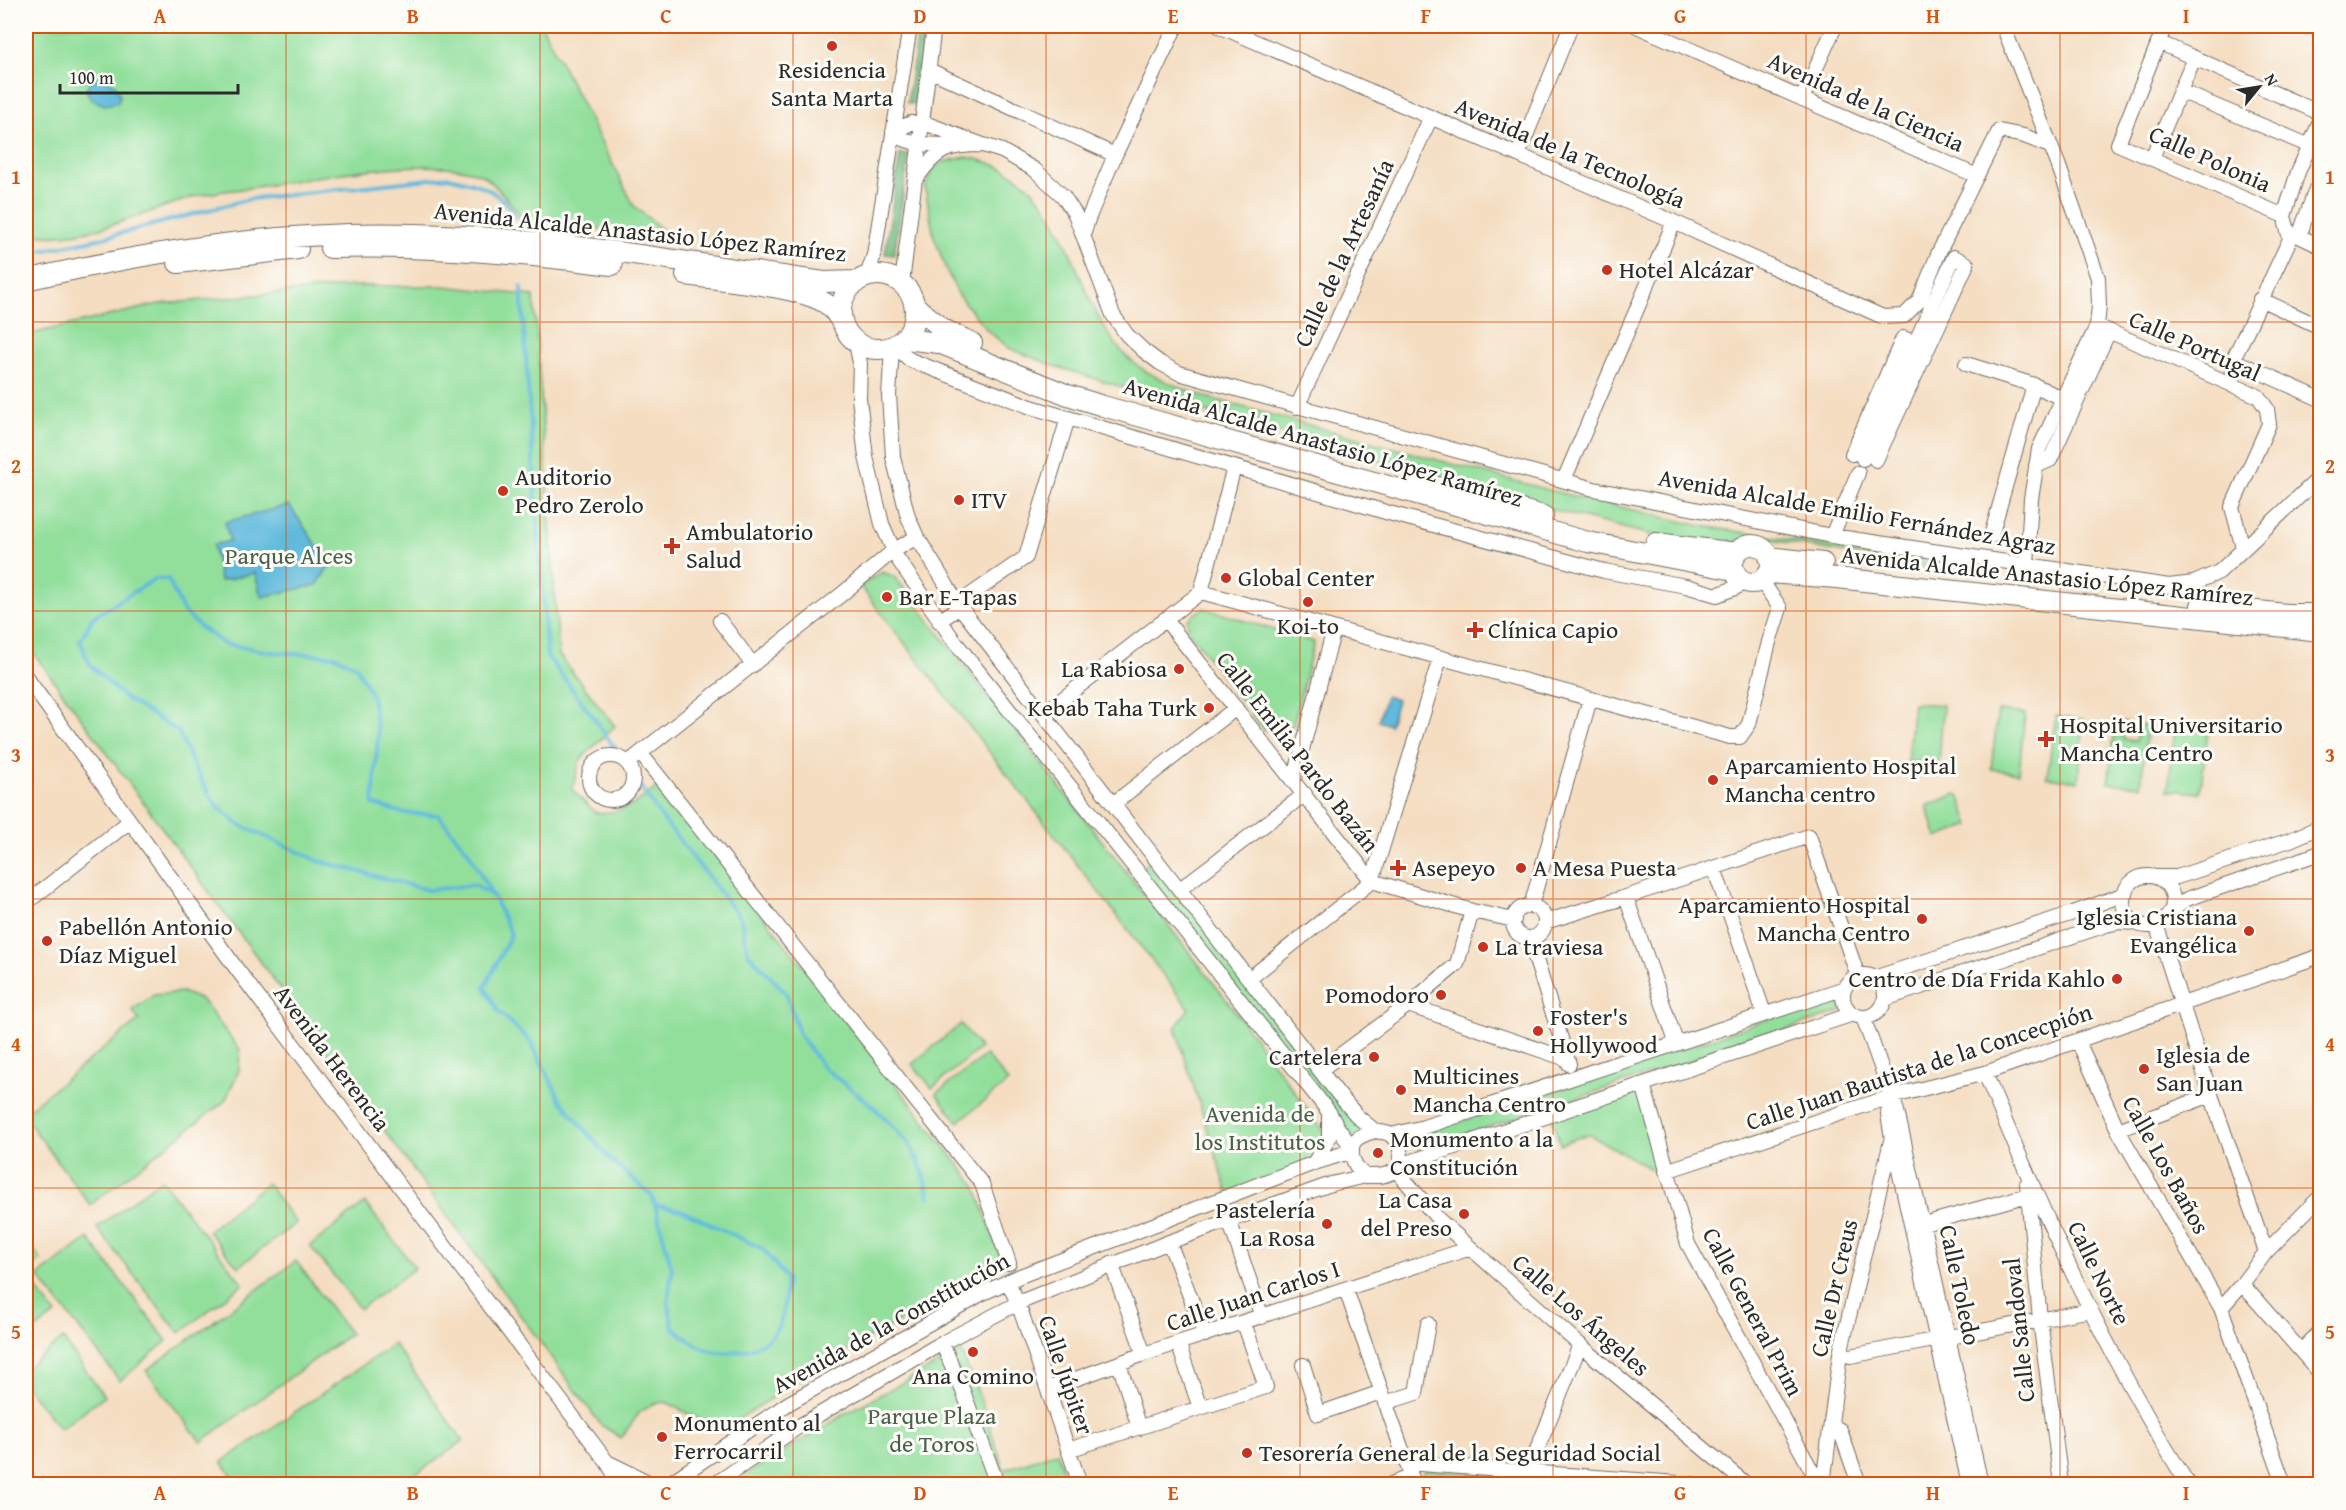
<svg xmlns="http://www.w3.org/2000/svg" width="2346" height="1510" font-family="'Gentium Book Plus',serif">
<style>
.green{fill:#92df9c;stroke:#5e8564;stroke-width:1.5}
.forest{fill:#75be84;stroke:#507458;stroke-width:1.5}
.water{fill:#5ebadc;stroke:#447284;stroke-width:1.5}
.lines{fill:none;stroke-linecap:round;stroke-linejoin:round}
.stream{stroke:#5ebadc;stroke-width:4}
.street-casing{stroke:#716960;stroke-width:16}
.secondary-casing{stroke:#716960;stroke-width:22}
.street{stroke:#fff;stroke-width:14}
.secondary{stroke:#fff;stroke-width:20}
.grid{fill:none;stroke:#d5540f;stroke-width:1.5;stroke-opacity:0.55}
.poi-dot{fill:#c8321e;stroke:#fdfcf7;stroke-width:2}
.labels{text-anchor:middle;stroke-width:6;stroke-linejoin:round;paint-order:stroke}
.poi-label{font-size:24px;fill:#2b2b2b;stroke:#fdfcf7;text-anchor:start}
.street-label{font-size:24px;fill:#2b2b2b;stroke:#fdfcf7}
.park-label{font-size:24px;fill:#4a614d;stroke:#fdfcf7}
.neatline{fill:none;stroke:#d5540f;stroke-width:2}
.grid-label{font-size:20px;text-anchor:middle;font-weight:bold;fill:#d5540f}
</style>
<rect width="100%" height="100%" fill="#fdfcf7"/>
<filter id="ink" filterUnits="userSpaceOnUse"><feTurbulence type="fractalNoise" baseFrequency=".0167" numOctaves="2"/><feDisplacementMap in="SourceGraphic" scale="12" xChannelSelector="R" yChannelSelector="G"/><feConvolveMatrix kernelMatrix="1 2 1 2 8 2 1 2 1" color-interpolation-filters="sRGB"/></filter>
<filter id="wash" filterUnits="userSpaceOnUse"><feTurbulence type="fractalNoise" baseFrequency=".008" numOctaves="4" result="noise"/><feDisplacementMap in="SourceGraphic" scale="24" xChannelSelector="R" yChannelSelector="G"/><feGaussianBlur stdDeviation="1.35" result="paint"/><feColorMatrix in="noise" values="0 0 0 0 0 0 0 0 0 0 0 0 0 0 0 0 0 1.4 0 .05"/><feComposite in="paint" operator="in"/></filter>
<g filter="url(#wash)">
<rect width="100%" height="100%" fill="#f4ddc1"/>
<!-- green -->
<path class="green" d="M 26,26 L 542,26 L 634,206 L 671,237 L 525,221 C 516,210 496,184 485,177 C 441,151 308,179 256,187 C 237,190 216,191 197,196 C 144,211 82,245 26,233 Z
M 966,157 C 1074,175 1064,285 1122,352 C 1143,375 1174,385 1202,396 L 1552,491 L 1697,525 L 1974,569 L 1974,575 L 1759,538 L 1740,540 L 1722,546 L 1651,535 L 1541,507 L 1167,401 L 1054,366 L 1009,348 L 987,330 L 959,296 L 946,269 L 934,237 L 925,188 L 929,178 L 934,168 L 943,162 Z
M 354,286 L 443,286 L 534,296 L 559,655 L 615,726 L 580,760 L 572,790 L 596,813 C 628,812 636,804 660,785 L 975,1185 L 1004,1267 L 862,1341 L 720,1431 L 666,1402 L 652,1404 L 640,1412 L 621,1438 L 601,1425 L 26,643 L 26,335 L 159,304 Z
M 882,572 L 895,577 L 1226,999 L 1329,1138 L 1314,1163 L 1229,1196 L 1175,1028 L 1189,1008 L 860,586 Z
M 1203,608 L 1314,642 L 1293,726 L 1264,730 L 1189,632 L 1187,620 Z
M 1913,703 L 1943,705 L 1939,764 L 1907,762 Z
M 1998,711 L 2025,714 L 2019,773 L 1991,769 Z
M 2056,716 L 2084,720 L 2078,781 L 2047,777 Z
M 2116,722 L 2127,722 L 2126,727 L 2123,728 L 2123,739 L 2136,741 L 2137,730 L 2134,728 L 2134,724 L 2147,725 L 2141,786 L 2108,783 Z
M 2175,729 L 2208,732 L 2200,793 L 2168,790 Z
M 1956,794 L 1959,795 L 1970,825 L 1937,838 L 1927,806 Z
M 1155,858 L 1375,1131 L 1354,1142 L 1137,871 Z
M 182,992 L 202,1000 L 240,1050 L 239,1070 L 225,1101 L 90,1205 L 26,1119 L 26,1111 L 139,1020 L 132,1010 L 154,995 Z
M 1837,996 L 1837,1002 L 1843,1011 L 1418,1150 L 1416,1135 L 1519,1103 Z
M 961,1024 L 980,1048 L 932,1088 L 912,1064 Z
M 986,1055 L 1008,1082 L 958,1122 L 936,1094 Z
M 1643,1084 L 1666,1171 L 1653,1170 L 1588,1134 L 1560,1144 L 1551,1115 Z
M 161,1179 L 243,1284 L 179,1333 L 97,1228 Z
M 267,1183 L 296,1223 L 238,1267 L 208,1231 Z
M 365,1203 L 415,1268 L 360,1309 L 310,1246 Z
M 26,1238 L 41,1260 L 26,1271 Z
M 88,1238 L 167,1341 L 120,1381 L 38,1276 Z
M 296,1261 L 350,1334 L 201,1442 L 146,1371 Z
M 30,1281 L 56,1314 L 26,1336 L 26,1285 Z
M 63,1339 L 104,1396 L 60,1429 L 26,1387 L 26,1368 Z
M 394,1344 L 463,1441 L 402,1484 L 238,1484 L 222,1462 Z
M 961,1351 L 981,1400 L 1004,1470 L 1057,1452 L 1067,1484 L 731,1484 L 843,1415 Z
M 1426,1470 L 1513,1476 L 1517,1484 L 1420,1484 L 1418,1480 Z"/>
<!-- forest -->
<path class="forest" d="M 919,26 L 926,26 L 914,104 L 907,103 Z
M 900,154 L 909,155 L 894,255 L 885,254 Z"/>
<!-- water -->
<path class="water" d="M 101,77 L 115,85 L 120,95 L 118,102 L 105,105 L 92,100 L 86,90 L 90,82 Z
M 289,505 L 330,565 L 317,585 L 261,597 L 255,573 L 220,581 L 213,545 L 230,541 L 225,522 Z
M 1386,696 L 1397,700 L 1390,725 L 1378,721 Z"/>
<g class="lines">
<!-- stream -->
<path class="stream" d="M 26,254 L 103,238 L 250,199 L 448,177 C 481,184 498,189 517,218
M 521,287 L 547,656 L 599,725 L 659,814 L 741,919 L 748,953 L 786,993 L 800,1036 L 823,1067 L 875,1108 L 908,1142 L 921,1166 L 930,1197
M 493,896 L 475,885 L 428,890 L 319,861 L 238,824 L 216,805 L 195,769 L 178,731 L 125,698 L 90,665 L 80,641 L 93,617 L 155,579 L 168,579 L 183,611 L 200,627 L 224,644 L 271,652 L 335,656 L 356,666 L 372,696 L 378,736 L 373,804 L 403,813 L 438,815 L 468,851 L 493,896 L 511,934 L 485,987 L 498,1011 L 530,1041 L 561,1101 L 608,1157 L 652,1196 L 655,1205 L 681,1210 L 763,1249 L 787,1279 C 785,1294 785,1311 779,1325 C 767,1351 724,1359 701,1347 C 691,1342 682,1334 673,1328 L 668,1302 L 672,1269 L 655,1205"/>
</g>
</g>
<g filter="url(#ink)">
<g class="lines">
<defs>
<path id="street" d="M 1219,26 L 1674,222 L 1883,317 L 1904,316 L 1919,301 L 1939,252 L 1999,131 L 2024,136 L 2050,146
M 1637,26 L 1977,176
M 2003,26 L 2058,164 L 2098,278 L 2099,306 L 2097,326 L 2039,449 L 2031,499 L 2027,565
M 2165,26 L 2118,144 L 2284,216
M 2158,42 L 2320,113
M 929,70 L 1115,155
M 2180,91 L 2310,146
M 1802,99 L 1835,26
M 983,145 L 1002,151 L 1035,170 L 1063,196 L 1075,214 L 1113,315 L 1127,335 L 1144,351 L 1160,363 L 1179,373 L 1594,489 L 1832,536 L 2169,586 L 2194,583 L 2219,572 L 2320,477
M 1518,155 L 1571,26
M 2152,158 L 2194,58
M 916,179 C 937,149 947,145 983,145 L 922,122 L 911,123 L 893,132 C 910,148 936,143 958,146
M 2320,190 L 2316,189 L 2299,236 L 2320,246
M 1083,236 L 1088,219 L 1115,155 L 1176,26
M 867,276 L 874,255 L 910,26
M 902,283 L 934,26
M 2260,299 L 2320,327
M 2097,326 L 2258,396 L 2267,409 L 2269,424 L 2232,507 L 2243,548
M 856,343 L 860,363 L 859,398 L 866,457 L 882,524 L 897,558 L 955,642 L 1329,1112 L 1336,1125 L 1352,1148
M 895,346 L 910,360 L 1031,407 L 1389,513 L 1604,571 L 1686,586 L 1717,595 L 1737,587 L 1739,577
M 892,348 L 889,395 L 893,457 L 908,517 L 917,537 L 960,607 L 1339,1095 L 1358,1117 L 1375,1131
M 2233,360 L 2320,399
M 1966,364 L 2034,385 L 2063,399
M 2233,386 L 2233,360 L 2290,239 L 2284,216 L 2298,172 L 2320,122
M 1297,407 L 1431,117
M 1852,454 L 1903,338 L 1923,345
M 1863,459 L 1954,257 L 1967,264 L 1876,460
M 2036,466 L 2050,460 L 2109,331
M 1564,480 L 1674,222
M 1832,536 L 1858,473
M 1991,536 L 2034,385
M 1201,592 L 1730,737 L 1740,737 L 1749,724 L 1769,642 L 1780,608 L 1761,580
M 1165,619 L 1372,881 L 1472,911 L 1514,920
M 720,621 L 753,665
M 939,621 L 960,607 L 969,596 L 1026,557 L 1068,418
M 26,677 L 236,968 L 607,1462 L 620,1484
M 1043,714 L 1201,592 L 1234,467
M 641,754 L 982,1184 L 1009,1263
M589 778a22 22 0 1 1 44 0a22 22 0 1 1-44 0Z
M 629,762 L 842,594 L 893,551 L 917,537
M 1294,780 L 1334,629
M 1113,804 L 1236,708
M 1714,868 L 1764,1013
M2123 901a25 25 0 1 1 50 0a25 25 0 1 1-50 0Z
M 2156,877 L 2177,877 L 2290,840 L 2320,827
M 1180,889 L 1305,794
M 1626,897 L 1676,1042
M 26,903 L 130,821
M 1531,906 L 1590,699
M1513 922a16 16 0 1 1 32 0a16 16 0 1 1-32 0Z
M 2170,912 L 2187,899 L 2320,853
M 1545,922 L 1626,897 L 1809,836 L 1858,976
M 2156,924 L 2211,1095 L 2266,1252 L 2242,1284 L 2320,1373
M 1529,938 L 1569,1064
M1843 996a21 21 0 1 1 42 0a21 21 0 1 1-42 0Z
M 1874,978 L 2073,913 L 2125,894
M 1249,979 L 1372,881 L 1440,658
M 1885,999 L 2106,925 L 2120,922 L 2137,923
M 1408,1005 L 1567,1059
M 1863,1017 L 1897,1111 L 1981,1484
M 2078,1041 L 2118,1130 L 2221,1308
M 1320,1070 L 1408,1005 L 1457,964 L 1472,911
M 1985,1073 C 2043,1215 2106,1355 2188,1484
M 1643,1084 L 1688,1244 L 1819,1484
M 1890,1097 L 1888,1114 L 1892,1139 L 1969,1484
M 2118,1130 L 2211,1095
M 1375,1131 C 1379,1132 1385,1132 1389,1134 C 1401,1141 1406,1163 1394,1171 C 1385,1177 1376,1176 1366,1176 C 1356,1170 1347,1153 1354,1142 C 1358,1136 1368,1133 1375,1131 Z
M 1391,1135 L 1424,1127 L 1845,988
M 1314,1163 L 1329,1138 L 1329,1114
M 1401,1165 L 1853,1014
M 1396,1170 L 1439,1220 L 1580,1345 L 1746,1484
M 1666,1171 L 1890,1097 L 1985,1073 L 2320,956
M 2027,1184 L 2040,1319 L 2061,1484
M 1229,1220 L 1262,1317
M 1924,1224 L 2028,1195
M 1169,1242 L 1205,1335
M 2266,1252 L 2320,1197
M 1111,1263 L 1144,1354
M 1008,1282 L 1018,1303 L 1080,1484
M 2242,1284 L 2221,1308 L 2284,1484
M 1346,1290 L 1414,1484
M 942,1343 L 963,1391 L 997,1484
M 1178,1343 L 1200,1408
M 2301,1351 L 2320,1332
M 1840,1354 L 1850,1356 L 2091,1310
M 1119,1363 L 1139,1428
M 1303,1365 L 1318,1414 L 1381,1392
M 1048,1389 L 1144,1354 L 1471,1248
M 1385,1403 L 1416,1393 L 1428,1324
M 1831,1425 L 1840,1430 L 1859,1484
M 1068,1450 L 1266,1387 L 1244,1323
M 607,1462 L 650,1483
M 1406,1463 L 1692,1484
M 668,1484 L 789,1403 L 981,1294 L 1020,1276 L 1229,1196 L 1314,1163 L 1352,1151
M 715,1484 L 801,1425 L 942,1343 L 1018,1303 L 1169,1242 L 1331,1184 L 1366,1176
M 1391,1484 L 1411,1477
M 1523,1484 L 1580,1345
M 1823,1484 L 1840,1354 L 1891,1141"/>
<path id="secondary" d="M 330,248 C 425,245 518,253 612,265
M 178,263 L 298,249
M841 312a37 37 0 1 1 74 0a37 37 0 1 1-74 0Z
M 686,275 C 719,280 803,286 828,305 C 834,309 838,317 842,323
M 26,280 C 153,251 282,230 413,234 C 551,237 687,263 824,282 L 856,281
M 915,306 L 943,329 L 972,343
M 905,339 L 939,343 L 1068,395 L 1103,406 L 1588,542 L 1734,570
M 1415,481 L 1543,516
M 1656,543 L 1737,553
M1733 564a19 19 0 1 1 38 0a19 19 0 1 1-38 0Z
M 1769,557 L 1823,563
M 1768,573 L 1837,578 L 2320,631
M 2201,605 L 2286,614 L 2320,614"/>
</defs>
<!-- street casing -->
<use href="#street" class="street-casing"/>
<!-- secondary casing -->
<use href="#secondary" class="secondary-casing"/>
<!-- street -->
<use href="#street" class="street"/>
<!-- secondary -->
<use href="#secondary" class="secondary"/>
</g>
</g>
<!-- grid -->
<path class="grid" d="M 286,26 L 286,1484M 540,26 L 540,1484M 793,26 L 793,1484M 1046,26 L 1046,1484M 1300,26 L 1300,1484M 1553,26 L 1553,1484M 1806,26 L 1806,1484M 2060,26 L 2060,1484M 26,322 L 2320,322M 26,611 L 2320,611M 26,899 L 2320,899M 26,1188 L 2320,1188"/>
<!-- markers -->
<g class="poi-dot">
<circle cx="832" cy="46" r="6"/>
<circle cx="1607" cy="270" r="6"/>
<circle cx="503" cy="491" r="6"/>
<circle cx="959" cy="500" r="6"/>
<path d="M669 537h6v6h6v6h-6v6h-6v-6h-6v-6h6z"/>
<circle cx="1226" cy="578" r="6"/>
<circle cx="887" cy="597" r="6"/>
<circle cx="1308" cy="602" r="6"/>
<path d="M1472 621h6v6h6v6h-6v6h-6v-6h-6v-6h6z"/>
<circle cx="1179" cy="669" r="6"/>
<circle cx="1209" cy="708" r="6"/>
<path d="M2043 730h6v6h6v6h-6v6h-6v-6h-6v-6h6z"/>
<circle cx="1713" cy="780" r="6"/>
<path d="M1395 859h6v6h6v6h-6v6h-6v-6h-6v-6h6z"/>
<circle cx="1521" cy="868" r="6"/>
<circle cx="1922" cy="919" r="6"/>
<circle cx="2249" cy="931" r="6"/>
<circle cx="47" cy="941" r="6"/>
<circle cx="1483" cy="947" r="6"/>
<circle cx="2117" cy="979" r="6"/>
<circle cx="1441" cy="995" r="6"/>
<circle cx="1538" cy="1031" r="6"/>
<circle cx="1374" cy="1057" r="6"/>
<circle cx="2144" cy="1069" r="6"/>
<circle cx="1401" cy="1090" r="6"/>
<circle cx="1378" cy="1153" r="6"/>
<circle cx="1464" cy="1214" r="6"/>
<circle cx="1327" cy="1224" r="6"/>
<circle cx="973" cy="1352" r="6"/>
<circle cx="662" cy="1437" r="6"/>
<circle cx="1247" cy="1453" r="6"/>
</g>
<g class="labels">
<!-- poi labels -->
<g class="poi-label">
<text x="832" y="78" text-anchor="middle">Residencia<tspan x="832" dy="28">Santa Marta</tspan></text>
<text x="1619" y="278">Hotel Alcázar</text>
<text x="515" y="485">Auditorio<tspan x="515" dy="28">Pedro Zerolo</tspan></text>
<text x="971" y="508">ITV</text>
<text x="686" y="540">Ambulatorio<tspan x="686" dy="28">Salud</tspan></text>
<text x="1238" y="586">Global Center</text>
<text x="899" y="605">Bar E-Tapas</text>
<text x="1308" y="634" text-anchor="middle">Koi-to</text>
<text x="1488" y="638">Clínica Capio</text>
<text x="1167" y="677" text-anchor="end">La Rabiosa</text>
<text x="1197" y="716" text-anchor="end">Kebab Taha Turk</text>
<text x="2060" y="733">Hospital Universitario<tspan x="2060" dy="28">Mancha Centro</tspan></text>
<text x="1725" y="774">Aparcamiento Hospital<tspan x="1725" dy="28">Mancha centro</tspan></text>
<text x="1412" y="876">Asepeyo</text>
<text x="1533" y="876">A Mesa Puesta</text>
<text x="1910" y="913" text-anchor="end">Aparcamiento Hospital<tspan x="1910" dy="28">Mancha Centro</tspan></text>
<text x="2237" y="925" text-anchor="end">Iglesia Cristiana<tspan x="2237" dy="28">Evangélica</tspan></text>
<text x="59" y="935">Pabellón Antonio<tspan x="59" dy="28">Díaz Miguel</tspan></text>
<text x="1495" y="955">La traviesa</text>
<text x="2105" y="987" text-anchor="end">Centro de Día Frida Kahlo</text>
<text x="1429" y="1003" text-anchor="end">Pomodoro</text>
<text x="1550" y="1025">Foster's<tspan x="1550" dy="28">Hollywood</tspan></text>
<text x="2156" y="1063">Iglesia de<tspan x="2156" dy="28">San Juan</tspan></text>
<text x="1362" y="1065" text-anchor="end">Cartelera</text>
<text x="1413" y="1084">Multicines<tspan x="1413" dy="28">Mancha Centro</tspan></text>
<text x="1390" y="1147">Monumento a la<tspan x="1390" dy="28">Constitución</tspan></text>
<text x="1452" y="1208" text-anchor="end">La Casa<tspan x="1452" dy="28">del Preso</tspan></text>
<text x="1315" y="1218" text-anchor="end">Pastelería<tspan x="1315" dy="28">La Rosa</tspan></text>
<text x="973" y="1384" text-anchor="middle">Ana Comino</text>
<text x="674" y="1431">Monumento al<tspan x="674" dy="28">Ferrocarril</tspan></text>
<text x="1259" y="1461">Tesorería General de la Seguridad Social</text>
</g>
<!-- street labels -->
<g class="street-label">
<text transform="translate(1866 102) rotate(24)" y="8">Avenida de la Ciencia</text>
<text transform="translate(1570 153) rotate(23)" y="8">Avenida de la Tecnología</text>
<text transform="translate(2210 159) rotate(24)" y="8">Calle Polonia</text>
<text transform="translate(640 232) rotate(6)" y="8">Avenida Alcalde Anastasio López Ramírez</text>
<text transform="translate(1344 253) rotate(-65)" y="8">Calle de la Artesanía</text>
<text transform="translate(2195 346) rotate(24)" y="8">Calle Portugal</text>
<text transform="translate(1323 442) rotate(16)" y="8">Avenida Alcalde Anastasio López Ramírez</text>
<text transform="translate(1857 512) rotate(10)" y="8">Avenida Alcalde Emilio Fernández Agraz</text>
<text transform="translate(2047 576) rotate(6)" y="8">Avenida Alcalde Anastasio López Ramírez</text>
<text transform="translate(1298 752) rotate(52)" y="8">Calle Emilia Pardo Bazán</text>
<text transform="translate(332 1058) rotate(53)" y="8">Avenida Herencia</text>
<text transform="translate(1919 1067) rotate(-18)" y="8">Calle Juan Bautista de la Concecpión</text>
<text transform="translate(2166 1165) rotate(61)" y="8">Calle Los Baños</text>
<text transform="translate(2099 1273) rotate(64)" y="8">Calle Norte</text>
<text transform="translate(1960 1285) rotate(78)" y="8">Calle Toledo</text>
<text transform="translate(1834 1288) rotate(-77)" y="8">Calle Dr Creus</text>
<text transform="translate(1253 1296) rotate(-18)" y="8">Calle Juan Carlos I</text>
<text transform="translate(1753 1312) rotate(62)" y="8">Calle General Prim</text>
<text transform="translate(1581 1315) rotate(41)" y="8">Calle Los Ángeles</text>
<text transform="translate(891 1323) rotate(-29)" y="8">Avenida de la Constitución</text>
<text transform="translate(2019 1330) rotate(-96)" y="8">Calle Sandoval</text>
<text transform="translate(1066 1375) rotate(71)" y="8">Calle Júpiter</text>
</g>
<!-- park labels -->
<g class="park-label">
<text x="289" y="564">Parque Alces</text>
<text x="1260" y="1122">Avenida de<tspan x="1260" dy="28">los Institutos</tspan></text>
<text x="932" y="1424">Parque Plaza<tspan x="932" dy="28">de Toros</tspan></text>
</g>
</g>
<!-- margin -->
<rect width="2346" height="1510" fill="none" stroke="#fdfcf7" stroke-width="66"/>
<!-- north arrow -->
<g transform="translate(2259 87) rotate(60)" stroke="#fdfcf7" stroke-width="4.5" paint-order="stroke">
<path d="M0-4.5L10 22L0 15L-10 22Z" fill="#2b2b2b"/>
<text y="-9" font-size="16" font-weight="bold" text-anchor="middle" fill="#2b2b2b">N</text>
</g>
<!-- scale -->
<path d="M60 84v9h178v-9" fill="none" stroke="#2b2b2b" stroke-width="3"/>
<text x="69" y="84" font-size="18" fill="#2b2b2b" stroke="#fdfcf7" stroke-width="4.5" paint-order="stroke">100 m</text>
<rect x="33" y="33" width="2280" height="1444" class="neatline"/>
<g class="grid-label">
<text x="160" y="23">A</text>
<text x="413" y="23">B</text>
<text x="666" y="23">C</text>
<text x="920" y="23">D</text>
<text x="1173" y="23">E</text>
<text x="1426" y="23">F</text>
<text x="1680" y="23">G</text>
<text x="1933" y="23">H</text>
<text x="2186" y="23">I</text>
<text x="16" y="184">1</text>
<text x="2330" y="184">1</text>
<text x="16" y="473">2</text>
<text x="2330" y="473">2</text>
<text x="16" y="762">3</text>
<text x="2330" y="762">3</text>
<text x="16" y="1051">4</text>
<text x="2330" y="1051">4</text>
<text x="16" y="1339">5</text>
<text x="2330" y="1339">5</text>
<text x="160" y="1500">A</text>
<text x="413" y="1500">B</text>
<text x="666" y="1500">C</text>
<text x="920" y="1500">D</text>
<text x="1173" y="1500">E</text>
<text x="1426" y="1500">F</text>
<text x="1680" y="1500">G</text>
<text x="1933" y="1500">H</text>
<text x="2186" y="1500">I</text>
</g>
</svg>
